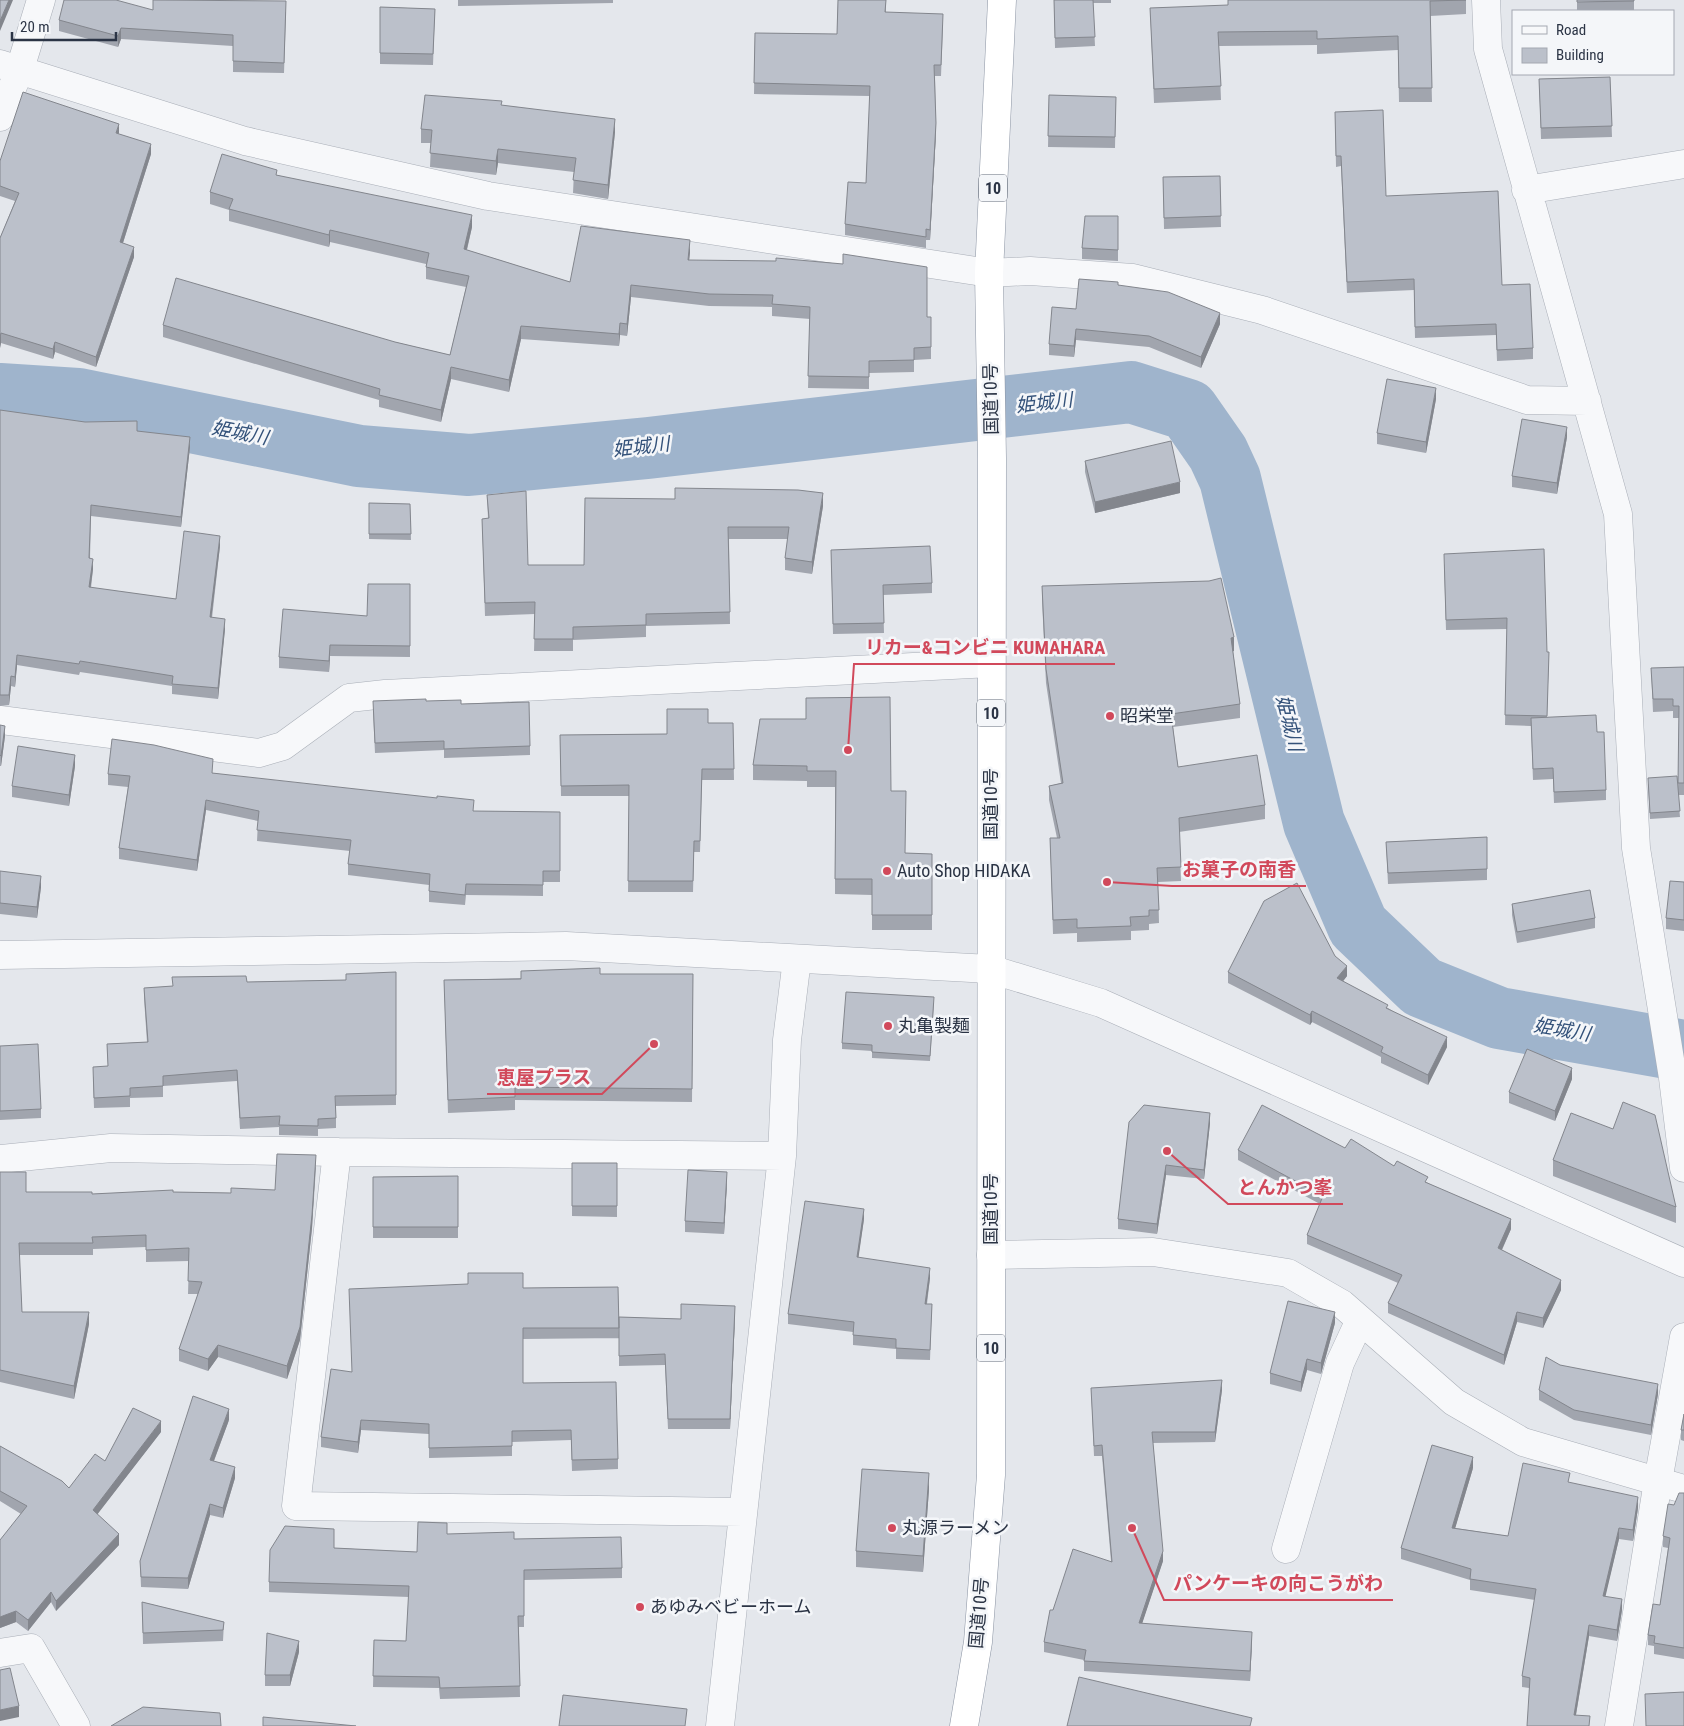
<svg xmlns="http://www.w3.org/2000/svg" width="1684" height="1726" font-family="'Roboto Condensed','Noto Sans JP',sans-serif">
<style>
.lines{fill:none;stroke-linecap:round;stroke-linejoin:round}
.river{stroke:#9fb4cc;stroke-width:62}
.minor-casing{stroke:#a9aeb7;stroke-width:29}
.tertiary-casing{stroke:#a9aeb7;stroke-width:29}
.trunk-casing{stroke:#8b94a3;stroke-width:29}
.minor{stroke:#f7f8fa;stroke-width:28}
.tertiary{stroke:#f7f8fa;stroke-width:28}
.trunk{stroke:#fff;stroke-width:28}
.wall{fill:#a1a5ae}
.shaded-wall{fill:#83868d}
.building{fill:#bbc0ca;stroke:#83868d}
.poi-dot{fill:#d1495b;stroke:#f4f6f9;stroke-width:2}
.labels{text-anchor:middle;stroke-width:5;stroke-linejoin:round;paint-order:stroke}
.shield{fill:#f4f6f9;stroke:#676e7b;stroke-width:1}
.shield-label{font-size:16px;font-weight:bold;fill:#2b3445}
.street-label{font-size:18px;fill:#2b3445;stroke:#f4f6f9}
.poi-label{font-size:18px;fill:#2b3445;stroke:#f4f6f9;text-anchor:start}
.water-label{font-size:19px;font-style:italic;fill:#34527a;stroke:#f4f6f9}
.leader{fill:none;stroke:#d1495b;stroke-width:2}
.callout-dot{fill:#d1495b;stroke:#f4f6f9;stroke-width:2}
.callout-label{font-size:19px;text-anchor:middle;font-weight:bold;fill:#d1495b;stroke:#f4f6f9;stroke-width:5;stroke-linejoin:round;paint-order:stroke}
</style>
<rect width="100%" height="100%" fill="#e4e7ec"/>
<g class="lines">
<!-- river -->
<path class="river" d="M 0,394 L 78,399 L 359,456 L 469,465 L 648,448 L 1131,392 L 1188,410 L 1218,453 L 1230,479 L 1314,823 L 1358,926 L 1422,987 L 1499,1018 L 1684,1051"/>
<defs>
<path id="minor" d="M 1486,0 L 1488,49 L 1618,514 L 1636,848 L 1673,1078 L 1684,1168
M 0,64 L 245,141 L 488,196 L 989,273 L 1030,271 L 1133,278 L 1262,310 L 1527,400 L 1587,401
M 0,117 L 20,69 L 41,0
M 1526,190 L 1684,164
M 0,720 L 259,753 L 283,746 L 349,698 L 385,694 L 991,663
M 337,1152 L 296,1506 L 743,1512
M 0,1159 L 111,1148 L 337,1152 L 782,1156
M 991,1255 L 1153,1252 L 1288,1273 L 1342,1304 L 1454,1402 L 1523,1442 L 1684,1489
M 1286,1549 L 1340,1363 L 1360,1320
M 0,1653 L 31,1648 L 76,1726
M 720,1726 L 782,1156 L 787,1040 L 797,959
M 1619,1726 L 1658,1481 L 1684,1337"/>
<path id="tertiary" d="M 0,955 L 566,946 L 990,969 L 1101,1003 L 1684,1263"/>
<path id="trunk" d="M 964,1726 L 978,1642 L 991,1475 L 992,458 L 989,273 L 1002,0"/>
</defs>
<!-- minor casing -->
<use href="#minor" class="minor-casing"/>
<!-- tertiary casing -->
<use href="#tertiary" class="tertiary-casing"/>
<!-- trunk casing -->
<use href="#trunk" class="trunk-casing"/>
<!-- minor -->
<use href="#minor" class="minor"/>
<!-- tertiary -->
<use href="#tertiary" class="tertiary"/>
<!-- trunk -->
<use href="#trunk" class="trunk"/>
</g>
<!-- wall -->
<path class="wall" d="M 458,0 L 613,0 L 613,3 L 458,6 Z
M 838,0 L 886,0 L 886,12 L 943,25 L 941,76 L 935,76 L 936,133 L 930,240 L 926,240 L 926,248 L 845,235 L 845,224 L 866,183 L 870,96 L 754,94 L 755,33 L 837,34 Z
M 1054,0 L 1111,0 L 1111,3 L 1093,3 L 1095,46 L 1055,48 Z
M 1466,0 L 1466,14 L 1430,16 L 1432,102 L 1399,102 L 1398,50 L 1317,54 L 1317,45 L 1219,46 L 1221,100 L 1154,103 L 1150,8 Z
M 1577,0 L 1634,0 L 1634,11 L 1577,11 Z
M 380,7 L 435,9 L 433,65 L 380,64 Z
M 153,10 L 286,12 L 284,73 L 233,72 L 233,46 L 121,39 L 118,47 L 59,31 L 59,20 Z
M 1610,77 L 1612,137 L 1541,139 L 1539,79 Z
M 1049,95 L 1116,97 L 1115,148 L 1048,147 Z
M 502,106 L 615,132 L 608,199 L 573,193 L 574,172 L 498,163 L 496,175 L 430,167 L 431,143 L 421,143 L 421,129 Z
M 1335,112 L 1386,196 L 1502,285 L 1533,348 L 1533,359 L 1497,361 L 1496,335 L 1415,338 L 1414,290 L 1347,293 L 1341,166 L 1336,167 Z
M 119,134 L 151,154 L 123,243 L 134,257 L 96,367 L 55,352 L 53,359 L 1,343 L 0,348 L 0,238 L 15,201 L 0,196 L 0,161 Z
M 277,175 L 472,227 L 467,250 L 570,282 L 690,252 L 689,260 L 927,317 L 931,317 L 931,359 L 914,360 L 914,372 L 869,373 L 869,389 L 808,388 L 810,319 L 772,316 L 772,307 L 709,306 L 631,297 L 627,336 L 620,335 L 619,346 L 521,339 L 509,392 L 451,379 L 441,422 L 379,407 L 379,400 L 163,337 L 163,325 L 395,342 L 450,355 L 466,287 L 426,279 L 426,264 L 330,242 L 329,247 L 229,221 L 229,210 L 210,204 L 210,192 Z
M 1220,176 L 1221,227 L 1164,229 L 1163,177 Z
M 1118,216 L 1118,261 L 1082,259 L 1082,248 Z
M 1118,285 L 1220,324 L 1201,368 L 1149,347 L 1076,340 L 1074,357 L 1049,355 L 1049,344 L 1076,309 Z
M 1436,399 L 1426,453 L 1377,444 L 1377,433 Z
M 0,410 L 137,431 L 190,447 L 181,527 L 91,516 L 90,559 L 93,569 L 91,588 L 176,599 L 220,546 L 212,618 L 225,629 L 218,699 L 172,694 L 172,686 L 80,672 L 79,675 L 17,665 L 15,687 L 11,686 L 9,705 L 0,706 Z
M 1567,437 L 1557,494 L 1512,487 L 1512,476 Z
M 1085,461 L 1180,493 L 1095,513 L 1085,472 Z
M 487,495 L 528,565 L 584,565 L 585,498 L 823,506 L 812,574 L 785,570 L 785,558 L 788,539 L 729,539 L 730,624 L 646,626 L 646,637 L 573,640 L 573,651 L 534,651 L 535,614 L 485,616 L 482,519 L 488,518 Z
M 369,503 L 410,504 L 411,540 L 369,539 Z
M 831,550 L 932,583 L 932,593 L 883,595 L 884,633 L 833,634 Z
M 1444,564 L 1547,652 L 1549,652 L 1547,717 L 1597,732 L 1606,790 L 1606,800 L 1554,803 L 1553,779 L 1533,780 L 1531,726 L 1505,725 L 1507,629 L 1446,630 Z
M 410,584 L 410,657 L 330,656 L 329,672 L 279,668 L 279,657 L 367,616 Z
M 1042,586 L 1234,651 L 1233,651 L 1240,704 L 1240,718 L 1173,727 L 1178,767 L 1265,805 L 1265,819 L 1179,832 L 1181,881 L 1158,882 L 1159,923 L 1149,924 L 1149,930 L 1131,931 L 1131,940 L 1077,942 L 1077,933 L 1053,934 L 1050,838 L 1057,838 L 1049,800 L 1049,786 L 1061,783 L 1046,683 L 1042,600 Z
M 1684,667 L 1684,795 L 1678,795 L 1680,817 L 1650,819 L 1648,784 L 1678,791 L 1679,718 L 1673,718 L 1673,711 L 1653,712 L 1651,668 Z
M 426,701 L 461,704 L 530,746 L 530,755 L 444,758 L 444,750 L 375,753 L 373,711 Z
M 760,719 L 891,791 L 905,853 L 932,854 L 932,930 L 872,930 L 872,895 L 835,894 L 835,787 L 807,787 L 807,781 L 753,780 L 753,765 Z
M 708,723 L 733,723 L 734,780 L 702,780 L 700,852 L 694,852 L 693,892 L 628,892 L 629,796 L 561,796 L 560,735 L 667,734 Z
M 0,725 L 5,736 L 1,766 L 0,766 Z
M 75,766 L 69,806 L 12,797 L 12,786 Z
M 213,773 L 474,811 L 560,812 L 560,882 L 543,882 L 543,896 L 466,895 L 465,905 L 429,902 L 429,885 L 348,875 L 348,864 L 350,851 L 257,841 L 258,821 L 206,810 L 197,871 L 119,859 L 119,848 L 128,787 L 108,785 L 108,774 Z
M 1487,837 L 1487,880 L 1388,884 L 1386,842 Z
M 0,871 L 41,887 L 37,918 L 0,914 Z
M 1684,882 L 1684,931 L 1666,929 L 1666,918 Z
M 1512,904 L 1595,918 L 1595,928 L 1517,943 L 1512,915 Z
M 1335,956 L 1347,976 L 1343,981 L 1388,1008 L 1447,1047 L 1428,1085 L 1381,1063 L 1381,1057 L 1312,1022 L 1310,1025 L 1228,983 L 1228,972 Z
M 396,972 L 396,1105 L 336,1106 L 336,1128 L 318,1129 L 318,1136 L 279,1135 L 279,1127 L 240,1129 L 237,1081 L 163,1086 L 163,1097 L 130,1098 L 130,1107 L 94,1108 L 93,1077 L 108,1066 L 107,1044 L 147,1042 L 144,998 L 144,988 L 247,982 L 346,980 Z
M 693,974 L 692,1102 L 515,1100 L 515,1110 L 448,1113 L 444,980 Z
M 934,1003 L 930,1061 L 872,1058 L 872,1051 L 842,1049 L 842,1043 Z
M 0,1046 L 41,1109 L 41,1118 L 0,1120 Z
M 1572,1079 L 1555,1121 L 1509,1103 L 1509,1092 Z
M 1210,1113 L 1210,1123 L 1204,1179 L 1166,1175 L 1157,1234 L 1118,1229 L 1118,1219 Z
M 1345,1148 L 1394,1166 L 1428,1183 L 1511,1229 L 1502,1250 L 1561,1290 L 1543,1328 L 1517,1322 L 1504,1365 L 1388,1313 L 1388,1303 L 1398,1283 L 1307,1244 L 1307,1235 L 1320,1204 L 1238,1160 L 1238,1150 Z
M 1553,1160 L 1676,1207 L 1676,1223 L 1553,1176 Z
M 572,1163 L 617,1163 L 617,1217 L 572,1216 Z
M 316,1167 L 312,1228 L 300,1340 L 287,1379 L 218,1357 L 208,1371 L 179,1361 L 179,1349 L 198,1294 L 188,1294 L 189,1261 L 146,1262 L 146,1247 L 93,1249 L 93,1255 L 19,1255 L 22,1312 L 89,1324 L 74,1399 L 0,1382 L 0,1172 L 26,1192 L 92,1194 L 173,1192 L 231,1193 L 275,1190 Z
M 458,1176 L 458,1238 L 373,1238 L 373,1177 Z
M 727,1183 L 724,1234 L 685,1232 L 685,1221 Z
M 864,1219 L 858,1258 L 930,1278 L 927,1304 L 932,1304 L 930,1360 L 896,1359 L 896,1349 L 853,1345 L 853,1332 L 788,1324 L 788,1314 Z
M 618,1287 L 619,1338 L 523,1339 L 523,1383 L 618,1459 L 618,1469 L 572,1471 L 571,1440 L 512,1442 L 512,1456 L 429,1458 L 429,1434 L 361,1430 L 358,1453 L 321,1447 L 321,1437 L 352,1372 L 523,1288 Z
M 619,1317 L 681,1319 L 735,1317 L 730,1429 L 668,1429 L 665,1365 L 619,1366 Z
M 1335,1323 L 1321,1374 L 1307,1370 L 1301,1392 L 1270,1384 L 1270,1373 Z
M 1560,1365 L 1658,1394 L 1651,1435 L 1574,1420 L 1539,1400 L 1539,1390 Z
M 1091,1388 L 1222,1390 L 1215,1442 L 1153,1443 L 1163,1561 L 1142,1623 L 1252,1642 L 1250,1681 L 1084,1671 L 1084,1660 L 1044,1652 L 1044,1642 L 1053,1610 L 1111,1561 L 1102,1456 L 1094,1456 Z
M 1684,1414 L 1684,1441 L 1681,1440 L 1681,1430 Z
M 229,1420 L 214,1461 L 235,1478 L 223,1518 L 210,1515 L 188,1589 L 141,1587 L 140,1561 Z
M 161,1432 L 97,1514 L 119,1545 L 56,1611 L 51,1602 L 28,1631 L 16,1622 L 0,1628 L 21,1514 L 0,1501 L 0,1446 L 69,1488 L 105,1461 Z
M 1473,1468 L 1455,1528 L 1508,1536 L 1570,1483 L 1638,1508 L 1633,1541 L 1619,1539 L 1605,1596 L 1622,1610 L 1617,1641 L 1589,1636 L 1576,1715 L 1590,1726 L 1529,1688 L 1522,1687 L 1522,1676 L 1535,1600 L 1470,1590 L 1470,1580 L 1401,1559 L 1401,1548 Z
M 929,1489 L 923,1572 L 856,1567 L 856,1551 Z
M 1684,1493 L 1684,1659 L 1654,1654 L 1654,1646 L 1648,1645 L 1648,1635 L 1660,1605 L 1668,1548 L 1663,1547 L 1663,1536 L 1674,1505 Z
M 447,1534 L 514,1539 L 622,1568 L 622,1578 L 524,1580 L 524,1627 L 519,1627 L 520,1697 L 440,1699 L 439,1688 L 373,1687 L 374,1640 L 406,1641 L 409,1597 L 269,1592 L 269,1582 L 334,1548 L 417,1552 Z
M 142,1602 L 224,1622 L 223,1641 L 143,1644 Z
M 299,1652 L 290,1686 L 265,1686 L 265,1675 Z"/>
<!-- shaded-wall -->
<path class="shaded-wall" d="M 9,0 L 13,0 L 0,31 L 0,21 Z
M 121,28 L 121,39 L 118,47 L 118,36 Z
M 615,119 L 615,132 L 608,199 L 608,185 Z
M 936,123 L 936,133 L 930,240 L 930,230 Z
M 119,124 L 119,134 L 116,133 Z
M 151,144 L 151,154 L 120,252 L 120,242 Z
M 498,149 L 498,163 L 496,175 L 496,161 Z
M 472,215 L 472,227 L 464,261 L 464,249 Z
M 330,230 L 330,242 L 329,247 L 329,235 Z
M 690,240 L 690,252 L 688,272 L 688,260 Z
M 134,247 L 134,257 L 96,367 L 96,357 Z
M 631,285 L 631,297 L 627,336 L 627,324 Z
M 1220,313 L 1220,324 L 1201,368 L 1201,357 Z
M 620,323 L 620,335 L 619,346 L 619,334 Z
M 521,326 L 521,339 L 509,392 L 509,380 Z
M 1076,329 L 1076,340 L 1074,357 L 1074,346 Z
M 1,333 L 1,343 L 0,348 L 0,337 Z
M 55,342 L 55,352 L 53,359 L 53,349 Z
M 451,367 L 451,379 L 441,422 L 441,410 Z
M 1436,388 L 1436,399 L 1426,453 L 1426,442 Z
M 1567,427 L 1567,437 L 1557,494 L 1557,483 Z
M 190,437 L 190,447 L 181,527 L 181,517 Z
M 1180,482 L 1180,493 L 1095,513 L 1095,502 Z
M 823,493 L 823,506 L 812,574 L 812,562 Z
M 220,536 L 220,546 L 210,628 L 210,617 Z
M 93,559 L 93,569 L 89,598 L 89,587 Z
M 225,619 L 225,629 L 218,699 L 218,688 Z
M 1234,637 L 1234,651 L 1231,652 L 1231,638 Z
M 330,645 L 330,656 L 329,672 L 329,661 Z
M 17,655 L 17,665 L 15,687 L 15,677 Z
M 11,676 L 11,686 L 9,705 L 9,695 Z
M 5,726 L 5,736 L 1,766 L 1,756 Z
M 75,755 L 75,766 L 69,806 L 69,795 Z
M 206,800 L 206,810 L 197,871 L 197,860 Z
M 41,876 L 41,887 L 37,918 L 37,907 Z
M 1347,966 L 1347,976 L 1337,989 L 1337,978 Z
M 1312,1011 L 1312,1022 L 1310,1025 L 1310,1015 Z
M 1447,1037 L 1447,1047 L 1428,1085 L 1428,1075 Z
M 1572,1068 L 1572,1079 L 1555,1121 L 1555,1111 Z
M 1210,1113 L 1210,1123 L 1204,1179 L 1204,1170 Z
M 316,1155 L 312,1228 L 300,1340 L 287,1379 L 287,1366 Z
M 1166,1165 L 1166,1175 L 1157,1234 L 1157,1224 Z
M 727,1172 L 727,1183 L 724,1234 L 724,1223 Z
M 864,1209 L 864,1219 L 857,1268 L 857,1257 Z
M 1511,1219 L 1511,1229 L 1498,1258 L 1498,1248 Z
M 930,1268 L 930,1278 L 925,1314 L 925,1304 Z
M 1561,1280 L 1561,1290 L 1543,1328 L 1543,1318 Z
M 735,1306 L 735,1317 L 730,1429 L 730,1419 Z
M 89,1312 L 89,1324 L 74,1399 L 74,1386 Z
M 1335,1312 L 1335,1323 L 1321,1374 L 1321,1363 Z
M 1517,1312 L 1517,1322 L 1504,1365 L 1504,1355 Z
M 218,1345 L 218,1357 L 208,1371 L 208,1359 Z
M 1307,1359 L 1307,1370 L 1301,1392 L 1301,1382 Z
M 1222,1380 L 1222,1390 L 1215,1442 L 1215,1432 Z
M 1658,1384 L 1658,1394 L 1651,1435 L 1651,1425 Z
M 229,1409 L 229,1420 L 210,1471 L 210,1460 Z
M 361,1420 L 361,1430 L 358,1453 L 358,1442 Z
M 161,1421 L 161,1432 L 93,1520 L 93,1510 Z
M 1473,1457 L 1473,1468 L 1452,1539 L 1452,1528 Z
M 235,1467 L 235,1478 L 223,1518 L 223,1508 Z
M 929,1473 L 929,1489 L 923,1572 L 923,1556 Z
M 1638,1497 L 1638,1508 L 1633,1541 L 1633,1530 Z
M 210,1504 L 210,1515 L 188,1589 L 188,1578 Z
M 1619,1528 L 1619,1539 L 1603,1607 L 1603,1596 Z
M 119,1534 L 119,1545 L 56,1611 L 56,1601 Z
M 1163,1551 L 1163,1561 L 1139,1633 L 1139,1623 Z
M 51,1592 L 51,1602 L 28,1631 L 28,1620 Z
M 1622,1599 L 1622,1610 L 1617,1641 L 1617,1630 Z
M 16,1611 L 16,1622 L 0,1628 L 0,1617 Z
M 1589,1625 L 1589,1636 L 1574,1726 L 1574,1715 Z
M 1252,1632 L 1252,1642 L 1250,1681 L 1250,1671 Z
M 299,1641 L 299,1652 L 290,1686 L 290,1675 Z
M 19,1706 L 19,1717 L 0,1721 L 0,1710 Z"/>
<!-- building -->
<path class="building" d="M 0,0 L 9,0 L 0,21 Z
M 64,0 L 116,0 L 153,10 L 153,0 L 286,1 L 284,63 L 233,61 L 233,35 L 121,28 L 118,36 L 59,20 Z
M 838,0 L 886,0 L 885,12 L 943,14 L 941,65 L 934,65 L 936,123 L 930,230 L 926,229 L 926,237 L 845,224 L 848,182 L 866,183 L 870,86 L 754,83 L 755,33 L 837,34 Z
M 1054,0 L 1093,0 L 1095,37 L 1055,38 Z
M 1228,0 L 1466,0 L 1430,1 L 1432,88 L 1399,88 L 1398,36 L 1317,39 L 1317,31 L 1218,32 L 1221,86 L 1154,89 L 1150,8 L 1228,5 Z
M 1577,0 L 1634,0 L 1634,1 L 1577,2 Z
M 380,7 L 435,9 L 433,54 L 380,53 Z
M 1610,77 L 1612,126 L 1541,128 L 1539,79 Z
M 23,92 L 119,124 L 116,133 L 151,144 L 120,242 L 134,247 L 96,357 L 55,342 L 53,349 L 1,333 L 0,337 L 0,238 L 19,193 L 0,186 L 0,161 Z
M 425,95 L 502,101 L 501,105 L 615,119 L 608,185 L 573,180 L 576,158 L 498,149 L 496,161 L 430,153 L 432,130 L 421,129 Z
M 1049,95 L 1116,97 L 1115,137 L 1048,136 Z
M 1383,110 L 1386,196 L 1498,191 L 1502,285 L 1530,284 L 1533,348 L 1497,350 L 1496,324 L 1415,327 L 1414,279 L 1347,282 L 1341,156 L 1336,156 L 1335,112 Z
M 222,154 L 277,170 L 276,175 L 472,215 L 464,249 L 570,282 L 581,226 L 690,240 L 688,260 L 776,261 L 776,258 L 843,264 L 843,254 L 927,267 L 927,317 L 931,317 L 931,347 L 914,348 L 914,360 L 869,361 L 869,377 L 808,376 L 810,307 L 772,304 L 773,295 L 709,294 L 631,285 L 627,324 L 620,323 L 619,334 L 521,326 L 509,380 L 451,367 L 441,410 L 379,395 L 380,389 L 163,325 L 176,278 L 395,342 L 450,355 L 469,276 L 426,267 L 429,253 L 330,230 L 329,235 L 229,209 L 233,199 L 210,192 Z
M 1220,176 L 1221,216 L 1164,218 L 1163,177 Z
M 1085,216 L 1118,216 L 1118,250 L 1082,248 Z
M 1079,279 L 1118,282 L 1118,285 L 1168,292 L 1220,313 L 1201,357 L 1149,336 L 1076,329 L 1074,346 L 1049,344 L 1052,307 L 1076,309 Z
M 1387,379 L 1436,388 L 1426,442 L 1377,433 Z
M 0,410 L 85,422 L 137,421 L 137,431 L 190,437 L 181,517 L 91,505 L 89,558 L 93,559 L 89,587 L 176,599 L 184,531 L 220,536 L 210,617 L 225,619 L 218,688 L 172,684 L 173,676 L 80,661 L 79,664 L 17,655 L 15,677 L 11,676 L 9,695 L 0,695 Z
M 1522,419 L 1567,427 L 1557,483 L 1512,476 Z
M 1171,441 L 1180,482 L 1095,502 L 1085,461 Z
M 675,488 L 798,490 L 823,493 L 812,562 L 785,558 L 789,527 L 728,527 L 730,612 L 646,614 L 646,625 L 573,627 L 573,639 L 534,639 L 535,602 L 485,603 L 482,519 L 489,518 L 487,495 L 526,491 L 528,565 L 584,565 L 585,498 L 675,499 Z
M 369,503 L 410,504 L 411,534 L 369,534 Z
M 930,546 L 932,583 L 883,585 L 884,623 L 833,624 L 831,550 Z
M 1544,549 L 1547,652 L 1549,652 L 1547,716 L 1505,715 L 1507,618 L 1446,620 L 1444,554 Z
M 1221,578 L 1234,637 L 1231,638 L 1240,704 L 1171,714 L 1178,767 L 1257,755 L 1265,805 L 1179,818 L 1181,867 L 1157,868 L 1159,910 L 1149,910 L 1149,916 L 1130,917 L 1131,926 L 1077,928 L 1077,919 L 1053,920 L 1050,838 L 1060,838 L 1049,786 L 1063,783 L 1046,669 L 1042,586 L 1209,581 Z
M 368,584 L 410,584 L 410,646 L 330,645 L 329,661 L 279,657 L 283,609 L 367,616 Z
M 1684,667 L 1684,783 L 1678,783 L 1679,706 L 1673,706 L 1673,699 L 1653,699 L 1651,668 Z
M 890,697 L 891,791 L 906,791 L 905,853 L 932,854 L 932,915 L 872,915 L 872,879 L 835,879 L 836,771 L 807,771 L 807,766 L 753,765 L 760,719 L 806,719 L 806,698 Z
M 426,699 L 426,701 L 461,700 L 461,704 L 529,702 L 530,746 L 444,749 L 444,741 L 375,743 L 373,701 Z
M 667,709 L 708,709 L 708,723 L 733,723 L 734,769 L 702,769 L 700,841 L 694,841 L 693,881 L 628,881 L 629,785 L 561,786 L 560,735 L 667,734 Z
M 1596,715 L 1597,732 L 1604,732 L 1606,790 L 1554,792 L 1553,768 L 1533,769 L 1531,718 Z
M 0,725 L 5,726 L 1,756 L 0,755 Z
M 112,739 L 154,745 L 213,759 L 212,773 L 437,798 L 437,796 L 474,800 L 473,811 L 560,812 L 560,871 L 543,871 L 543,885 L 466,884 L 465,895 L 429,891 L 430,874 L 348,864 L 351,840 L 257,830 L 259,811 L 206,800 L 197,860 L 119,848 L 130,776 L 108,774 Z
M 18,746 L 75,755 L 69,795 L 12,786 Z
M 1677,776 L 1680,811 L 1650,813 L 1648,778 Z
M 1487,837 L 1487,869 L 1388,873 L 1386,842 Z
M 0,871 L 41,876 L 37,907 L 0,903 Z
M 1670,881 L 1684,882 L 1684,920 L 1666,918 Z
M 1297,883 L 1335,956 L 1347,966 L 1337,978 L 1388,1005 L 1386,1008 L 1447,1037 L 1428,1075 L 1381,1052 L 1383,1047 L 1312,1011 L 1310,1015 L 1228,972 L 1264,901 Z
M 1590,890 L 1595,918 L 1517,932 L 1512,904 Z
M 600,968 L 600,974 L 693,974 L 692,1089 L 515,1087 L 515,1097 L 448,1100 L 444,980 L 521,979 L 521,971 Z
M 396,972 L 396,1095 L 335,1096 L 336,1118 L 318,1119 L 318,1126 L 279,1125 L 280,1116 L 240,1118 L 237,1070 L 163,1076 L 163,1086 L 130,1088 L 130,1096 L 94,1098 L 93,1067 L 108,1066 L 107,1044 L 148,1042 L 144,988 L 173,986 L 172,977 L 246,976 L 247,982 L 346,980 L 346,974 Z
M 846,992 L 934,997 L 930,1056 L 872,1052 L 872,1045 L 842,1043 Z
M 38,1044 L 41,1109 L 0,1111 L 0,1046 Z
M 1527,1049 L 1572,1068 L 1555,1111 L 1509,1092 Z
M 1623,1102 L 1655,1115 L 1676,1207 L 1553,1160 L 1571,1113 L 1613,1129 Z
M 1144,1105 L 1210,1113 L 1204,1170 L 1166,1165 L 1157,1224 L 1118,1219 L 1129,1122 Z
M 1262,1105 L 1345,1148 L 1351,1139 L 1394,1166 L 1397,1161 L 1428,1177 L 1425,1182 L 1511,1219 L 1498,1248 L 1561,1280 L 1543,1318 L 1517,1312 L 1504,1355 L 1388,1303 L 1402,1275 L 1307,1235 L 1323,1196 L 1238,1150 Z
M 277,1154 L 316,1155 L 312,1215 L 300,1327 L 287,1366 L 218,1345 L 208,1359 L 179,1349 L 202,1282 L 188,1281 L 189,1248 L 146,1250 L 146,1235 L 92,1237 L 93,1243 L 19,1243 L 22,1312 L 89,1312 L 74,1386 L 0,1370 L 0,1172 L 26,1172 L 26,1192 L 92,1192 L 92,1194 L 173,1190 L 173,1192 L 231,1193 L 231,1188 L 275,1190 Z
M 572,1163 L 617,1163 L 617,1206 L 572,1206 Z
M 688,1170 L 727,1172 L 724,1223 L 685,1221 Z
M 458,1176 L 458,1227 L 373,1227 L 373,1177 Z
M 805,1201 L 864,1209 L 857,1257 L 930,1268 L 925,1304 L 932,1304 L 930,1350 L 896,1348 L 896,1339 L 853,1335 L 854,1322 L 788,1314 Z
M 468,1273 L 523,1273 L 523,1288 L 618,1287 L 619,1328 L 523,1328 L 523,1383 L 616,1382 L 618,1459 L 572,1460 L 571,1430 L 512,1431 L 512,1446 L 429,1448 L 429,1424 L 361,1420 L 358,1442 L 321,1437 L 331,1369 L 352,1372 L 349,1289 L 468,1284 Z
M 1288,1301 L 1335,1312 L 1321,1363 L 1307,1359 L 1301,1382 L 1270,1373 Z
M 681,1304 L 735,1306 L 730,1419 L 668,1419 L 665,1354 L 619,1356 L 619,1317 L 681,1319 Z
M 1546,1357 L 1560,1365 L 1658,1384 L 1651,1425 L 1574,1410 L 1539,1390 Z
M 1222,1380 L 1215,1432 L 1152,1432 L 1163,1551 L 1139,1623 L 1252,1632 L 1250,1671 L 1084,1661 L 1086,1650 L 1044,1642 L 1050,1610 L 1053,1610 L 1073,1549 L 1112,1562 L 1102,1445 L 1094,1446 L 1091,1388 Z
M 193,1396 L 229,1409 L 210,1460 L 235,1467 L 223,1508 L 210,1504 L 188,1578 L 141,1577 L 140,1561 Z
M 133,1408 L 161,1421 L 93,1510 L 119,1534 L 56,1601 L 51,1592 L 28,1620 L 16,1611 L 0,1617 L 0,1540 L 27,1506 L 0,1491 L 0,1446 L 62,1481 L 69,1488 L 95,1454 L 105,1461 Z
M 1684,1414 L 1684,1430 L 1681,1430 Z
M 1432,1445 L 1473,1457 L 1452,1528 L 1508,1536 L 1523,1463 L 1570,1473 L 1568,1482 L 1638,1497 L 1633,1530 L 1619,1528 L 1603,1596 L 1622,1599 L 1617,1630 L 1589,1625 L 1574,1715 L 1590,1716 L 1589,1726 L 1527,1726 L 1530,1678 L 1522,1676 L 1536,1589 L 1470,1579 L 1471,1569 L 1401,1548 Z
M 862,1469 L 929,1473 L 923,1556 L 856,1551 Z
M 1679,1493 L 1684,1493 L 1684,1648 L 1654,1643 L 1655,1636 L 1648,1635 L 1653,1604 L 1660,1605 L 1670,1538 L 1663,1536 L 1668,1504 L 1674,1505 Z
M 418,1522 L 447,1523 L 447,1534 L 514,1532 L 514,1539 L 621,1537 L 622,1568 L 524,1570 L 524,1616 L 518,1616 L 520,1686 L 440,1688 L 439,1677 L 373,1676 L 374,1640 L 406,1641 L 409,1586 L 269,1582 L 270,1550 L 285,1526 L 334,1529 L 334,1548 L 417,1552 Z
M 142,1602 L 224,1622 L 223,1630 L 143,1633 Z
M 267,1633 L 299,1641 L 290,1675 L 265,1675 Z
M 10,1668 L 19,1706 L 0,1710 L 0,1670 Z
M 1079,1677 L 1252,1718 L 1250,1726 L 1067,1726 Z
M 1684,1692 L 1684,1726 L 1646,1726 L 1645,1694 Z
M 563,1695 L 687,1709 L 685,1726 L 559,1726 Z
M 143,1707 L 220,1713 L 221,1726 L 111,1726 Z
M 263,1717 L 356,1726 L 263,1726 Z"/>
<!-- markers -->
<g class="poi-dot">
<circle cx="1110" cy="716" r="5"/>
<circle cx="887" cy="871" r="5"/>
<circle cx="888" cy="1026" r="5"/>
<circle cx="892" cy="1528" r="5"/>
<circle cx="640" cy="1607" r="5"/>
</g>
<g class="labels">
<!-- shield labels -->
<g class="shield">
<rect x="979" y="174.5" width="28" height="27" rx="4"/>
<rect x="977" y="699.5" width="28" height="27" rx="4"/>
<rect x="977" y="1334.5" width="28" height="27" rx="4"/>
</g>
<g class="shield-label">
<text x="993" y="194">10</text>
<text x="991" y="719">10</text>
<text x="991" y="1354">10</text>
</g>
<!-- street labels -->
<g class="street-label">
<text transform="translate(991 399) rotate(-91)" y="6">国道10号</text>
<text transform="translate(991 804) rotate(-90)" y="6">国道10号</text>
<text transform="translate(991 1209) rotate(-90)" y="6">国道10号</text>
<text transform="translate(979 1613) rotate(-85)" y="6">国道10号</text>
</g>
<!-- poi labels -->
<g class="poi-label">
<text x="1120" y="722">昭栄堂</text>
<text x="897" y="877">Auto Shop HIDAKA</text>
<text x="898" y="1032">丸亀製麺</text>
<text x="902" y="1534">丸源ラーメン</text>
<text x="650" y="1613">あゆみベビーホーム</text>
</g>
<!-- water labels -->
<g class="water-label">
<text transform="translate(1044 402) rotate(-6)" y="7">姫城川</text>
<text transform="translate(240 432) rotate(11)" y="7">姫城川</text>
<text transform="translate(641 446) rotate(-6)" y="7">姫城川</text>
<text transform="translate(1290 723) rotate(76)" y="7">姫城川</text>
<text transform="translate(1562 1029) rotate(10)" y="7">姫城川</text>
</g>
</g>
<!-- callouts -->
<path class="leader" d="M848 750L854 664H1115M1107 882L1172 886H1306M654 1044L602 1094H487M1167 1151L1228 1204H1343M1132 1528L1164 1600H1393"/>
<g class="callout-dot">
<circle cx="848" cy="750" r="5"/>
<circle cx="1107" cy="882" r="5"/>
<circle cx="654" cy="1044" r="5"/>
<circle cx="1167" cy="1151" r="5"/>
<circle cx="1132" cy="1528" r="5"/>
</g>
<g class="callout-label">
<text x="985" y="654">リカー&amp;コンビニ KUMAHARA</text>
<text x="1239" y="876">お菓子の南香</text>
<text x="544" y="1084">恵屋プラス</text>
<text x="1285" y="1194">とんかつ峯</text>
<text x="1278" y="1590">パンケーキの向こうがわ</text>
</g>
<!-- legend -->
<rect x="1512" y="10" width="162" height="65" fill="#f4f6f9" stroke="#a4a8b1"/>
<rect x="1522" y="26" width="25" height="8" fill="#f7f8fa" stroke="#a4a8b1"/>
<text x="1556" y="35" font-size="15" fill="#2b3445">Road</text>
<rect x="1522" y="48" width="25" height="15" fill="#bbc0ca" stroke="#a4a8b1"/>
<text x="1556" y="60" font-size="15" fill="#2b3445">Building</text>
<!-- scale -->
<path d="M12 32v8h104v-8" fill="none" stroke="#2b3445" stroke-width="2.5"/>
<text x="20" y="32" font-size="15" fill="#2b3445" stroke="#f4f6f9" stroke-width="4" paint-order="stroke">20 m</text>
</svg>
